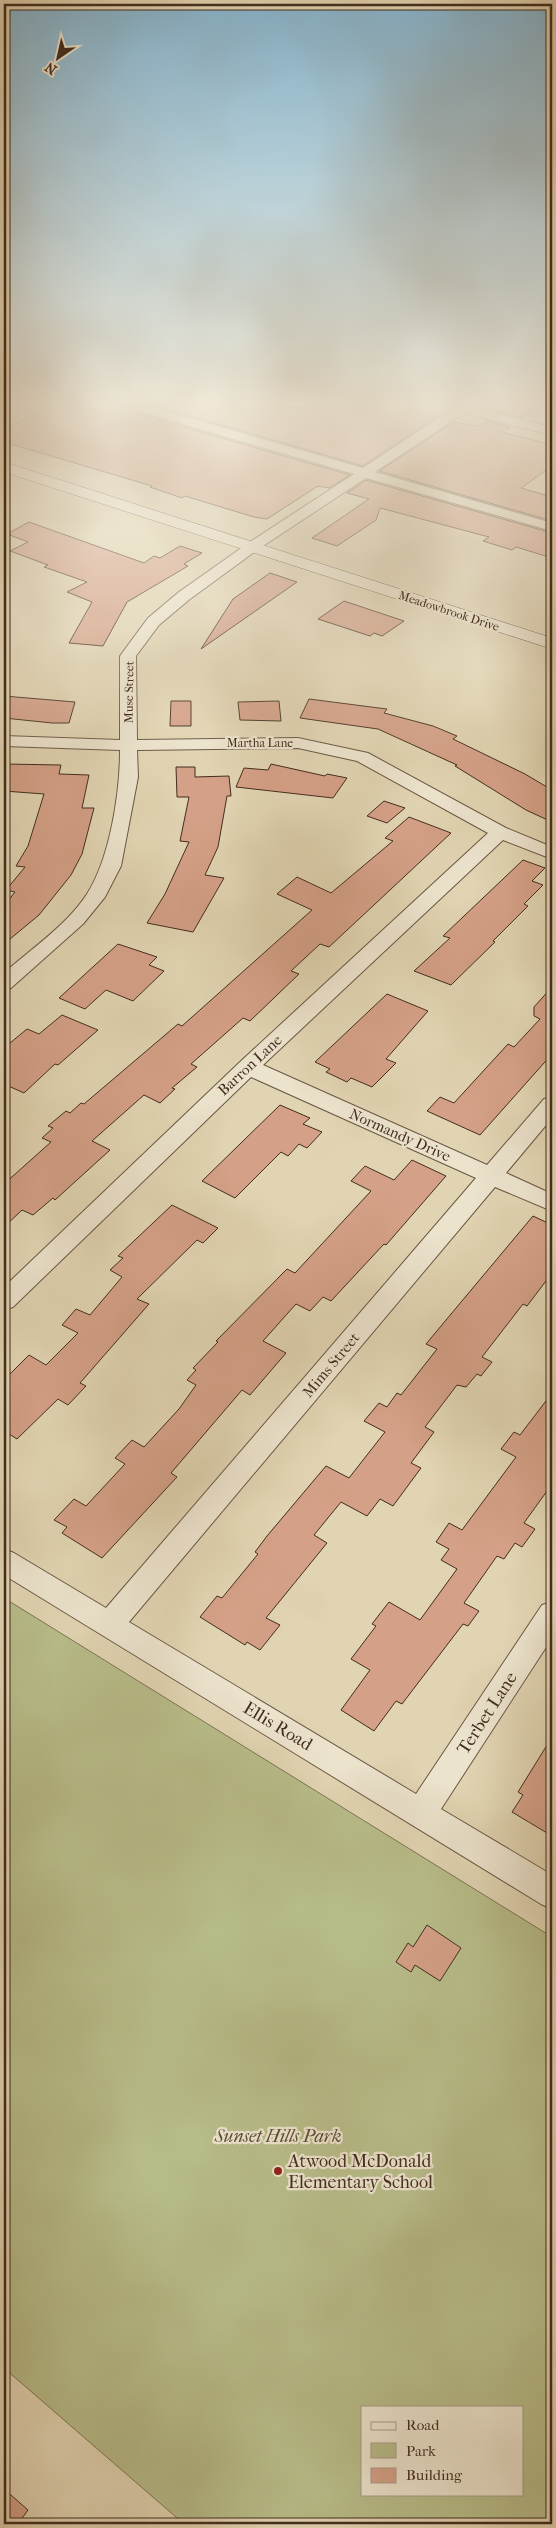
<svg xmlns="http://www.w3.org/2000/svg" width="556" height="2528" font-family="'IM FELL French Canon',serif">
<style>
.green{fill:#b7bc89;stroke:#7d7454;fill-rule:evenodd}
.building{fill:#d4a087;stroke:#432d1e}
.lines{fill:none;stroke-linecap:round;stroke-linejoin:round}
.minor-casing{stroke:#6a5743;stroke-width:2}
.secondary-casing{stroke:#432d1e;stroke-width:1}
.minor{fill:#ece3cd;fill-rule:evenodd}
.secondary{fill:#ece3cd;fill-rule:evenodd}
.poi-dot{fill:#8f2418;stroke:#ece3cd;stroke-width:2}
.labels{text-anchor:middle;stroke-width:4.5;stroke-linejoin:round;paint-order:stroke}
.far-street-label{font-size:12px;fill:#432d1e;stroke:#ece3cd}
.street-label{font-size:15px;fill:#432d1e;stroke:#ece3cd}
.near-street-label{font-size:18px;fill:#432d1e;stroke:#ece3cd}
.near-park-label{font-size:18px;font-style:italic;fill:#5a4a33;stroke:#ece3cd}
.near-poi-label{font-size:18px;fill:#432d1e;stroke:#ece3cd;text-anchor:start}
</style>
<rect width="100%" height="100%" fill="#e1d4b2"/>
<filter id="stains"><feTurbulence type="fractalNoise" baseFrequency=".004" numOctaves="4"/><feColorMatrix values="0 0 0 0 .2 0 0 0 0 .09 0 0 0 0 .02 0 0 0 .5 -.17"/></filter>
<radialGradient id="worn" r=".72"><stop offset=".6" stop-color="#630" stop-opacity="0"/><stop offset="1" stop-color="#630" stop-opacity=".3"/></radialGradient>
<!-- green -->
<path class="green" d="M 4,1598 L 552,1937 L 552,2524 L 184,2524 L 4,2368 ZM 362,2407 L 522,2407 L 522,2494 L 362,2494 Z"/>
<!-- building -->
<path class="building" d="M 50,407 L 87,407 L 118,416 L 119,407 L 130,407 L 132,412 L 350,475 L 329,488 L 318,486 L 267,519 L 254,517 L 185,496 L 182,498 L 150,487 L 152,486 L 4,442 L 4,429 Z
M 159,407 L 400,407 L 437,417 L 363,466 Z
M 508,407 L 540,407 L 523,418 L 500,412 Z
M 487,421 L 510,427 L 502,432 L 552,445 L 552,466 L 521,488 L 552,497 L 552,521 L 379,471 L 454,422 L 478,426 Z
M 366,480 L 552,533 L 552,558 L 516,547 L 512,550 L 483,541 L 489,537 L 380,508 L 376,520 L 337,546 L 312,538 L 369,499 L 347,493 Z
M 29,522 L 144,563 L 154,556 L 160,558 L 180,546 L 202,553 L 184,564 L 188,566 L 127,602 L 103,646 L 69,643 L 92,602 L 67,592 L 87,582 L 44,567 L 48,565 L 10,551 L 28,542 L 7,534 Z
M 270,573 L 297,582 L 201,649 L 233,599 Z
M 344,601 L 404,621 L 382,636 L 374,633 L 370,636 L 318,619 Z
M 4,696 L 75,702 L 69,723 L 52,723 L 4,718 Z
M 309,699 L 387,709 L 384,713 L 433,726 L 457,736 L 453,739 L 525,774 L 552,790 L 552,822 L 526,810 L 455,766 L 457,765 L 378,729 L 300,718 Z
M 171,701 L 191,701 L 191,726 L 170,726 Z
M 279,701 L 281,721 L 240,720 L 238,702 Z
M 4,764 L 61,765 L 59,774 L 89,775 L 82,808 L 94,808 L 82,854 L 71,875 L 39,915 L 4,944 L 4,906 L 15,892 L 6,890 L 25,867 L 16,866 L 28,846 L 44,794 L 4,791 Z
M 271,764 L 325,776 L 327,774 L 347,778 L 333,798 L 236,787 L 244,768 L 268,770 Z
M 176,767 L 195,767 L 195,777 L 229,776 L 231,796 L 227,796 L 218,847 L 205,875 L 224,878 L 193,932 L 147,923 L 165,894 L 189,842 L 180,841 L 189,797 L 177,797 Z
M 384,801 L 405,808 L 387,823 L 367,816 Z
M 409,817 L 451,833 L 329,947 L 320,944 L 291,971 L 299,974 L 250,1021 L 243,1018 L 191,1064 L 197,1067 L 172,1088 L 175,1089 L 160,1103 L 144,1095 L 92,1141 L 110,1150 L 55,1200 L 53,1198 L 33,1215 L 22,1210 L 4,1227 L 4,1184 L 51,1142 L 42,1138 L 53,1128 L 48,1126 L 66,1111 L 70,1113 L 81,1103 L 84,1104 L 178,1024 L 182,1026 L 312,910 L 277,894 L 297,877 L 331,893 L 393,841 L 385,838 Z
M 523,860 L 545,868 L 532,881 L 543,885 L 524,904 L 528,906 L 493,941 L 495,942 L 451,985 L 414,971 L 450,938 L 443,936 Z
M 118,944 L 157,957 L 149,965 L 164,971 L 133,1001 L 106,990 L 85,1009 L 59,998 Z
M 552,987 L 552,1054 L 480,1135 L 427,1111 L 440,1097 L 454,1103 L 508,1044 L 514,1047 L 540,1019 L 534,1016 L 534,1007 Z
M 387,994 L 428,1011 L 386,1059 L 396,1063 L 372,1087 L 351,1078 L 347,1082 L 326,1072 L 330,1069 L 315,1062 Z
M 62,1015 L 98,1030 L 58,1065 L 55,1064 L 24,1093 L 4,1084 L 4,1048 L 27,1029 L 39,1034 Z
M 280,1105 L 310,1118 L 303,1124 L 322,1132 L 307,1148 L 299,1144 L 288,1156 L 281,1152 L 235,1198 L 202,1181 Z
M 412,1160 L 446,1176 L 386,1245 L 384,1244 L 331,1301 L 323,1297 L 310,1311 L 296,1304 L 263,1341 L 286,1353 L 250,1395 L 242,1390 L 171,1473 L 177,1477 L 102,1558 L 62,1533 L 67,1527 L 54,1520 L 74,1499 L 86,1506 L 125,1464 L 115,1458 L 132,1440 L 144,1447 L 179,1409 L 196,1385 L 187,1380 L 196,1370 L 193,1368 L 218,1342 L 216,1341 L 287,1269 L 295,1273 L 371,1191 L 351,1181 L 365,1166 L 394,1180 Z
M 172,1205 L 218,1228 L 203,1243 L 197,1240 L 137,1299 L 149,1304 L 80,1383 L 86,1386 L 68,1405 L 58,1399 L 17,1439 L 4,1431 L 4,1380 L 29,1355 L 46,1365 L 78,1333 L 62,1325 L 76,1309 L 90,1315 L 122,1277 L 110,1270 L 123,1258 L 118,1256 Z
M 533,1216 L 552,1225 L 552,1273 L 527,1306 L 523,1304 L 482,1357 L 492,1362 L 481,1376 L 477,1374 L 466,1387 L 457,1385 L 425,1427 L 434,1432 L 411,1463 L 421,1468 L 393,1506 L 380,1499 L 367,1516 L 341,1502 L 314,1535 L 327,1543 L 266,1618 L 280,1625 L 260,1650 L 247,1642 L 245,1645 L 200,1617 L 217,1596 L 222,1598 L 258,1554 L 255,1552 L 267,1536 L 326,1466 L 349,1478 L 385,1432 L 364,1421 L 379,1403 L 387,1407 L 397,1393 L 401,1395 L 437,1349 L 426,1344 Z
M 552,1393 L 552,1484 L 524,1523 L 535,1529 L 522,1547 L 515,1543 L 504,1559 L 497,1556 L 464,1603 L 479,1611 L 468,1626 L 463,1624 L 402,1704 L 396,1701 L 374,1731 L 341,1710 L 370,1670 L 351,1659 L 376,1626 L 372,1624 L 389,1602 L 420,1620 L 457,1569 L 441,1560 L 449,1549 L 436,1542 L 449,1523 L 462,1530 L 516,1457 L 501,1449 L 514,1432 L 520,1435 Z
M 552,1737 L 552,1836 L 512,1812 L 523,1795 L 518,1792 Z
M 427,1925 L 461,1948 L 440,1981 L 415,1965 L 411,1972 L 396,1962 L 408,1943 L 413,1947 Z
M 4,2489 L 28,2510 L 18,2524 L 4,2524 Z"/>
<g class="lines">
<defs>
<path id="minor" d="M 132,407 L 152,407 L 363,468 L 451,410 L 449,407 L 471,407 L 552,427 L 552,435 L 464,413 L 375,472 L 552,523 L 552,531 L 366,478 L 257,550 L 190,599 L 159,625 L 136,656 L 137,740 L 298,738 L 368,753 L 506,828 L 552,847 L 552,859 L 503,840 L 263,1065 L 487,1165 L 544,1099 L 552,1097 L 552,1118 L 506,1173 L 552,1194 L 552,1211 L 495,1187 L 129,1622 L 416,1794 L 542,1605 L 552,1602 L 552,1638 L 441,1809 L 552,1875 L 552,1909 L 541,1904 L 4,1575 L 4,1549 L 14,1553 L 106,1608 L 476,1178 L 251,1077 L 13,1307 L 4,1310 L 4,1287 L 240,1062 L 488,833 L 357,761 L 298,748 L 137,750 L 138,777 L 121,866 L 105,897 L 83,924 L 11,988 L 4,990 L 4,973 C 31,949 67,925 87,894 C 110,858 120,793 120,750 L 4,746 L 4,736 L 120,740 L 120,656 L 148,618 L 179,592 L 247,544 L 354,474 L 133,410 Z"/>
<path id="secondary" d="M 4,462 L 552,638 L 552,649 L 4,472 Z"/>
</defs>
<!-- minor casing -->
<use href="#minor" class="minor-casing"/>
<!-- secondary casing -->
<use href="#secondary" class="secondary-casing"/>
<!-- minor -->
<use href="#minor" class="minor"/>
<!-- secondary -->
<use href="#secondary" class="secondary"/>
</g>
<!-- sky -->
<linearGradient id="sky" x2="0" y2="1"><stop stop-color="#86b6d1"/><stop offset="0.53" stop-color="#f2ecdc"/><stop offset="1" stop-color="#f2ecdc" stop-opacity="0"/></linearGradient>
<rect width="556" height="761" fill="url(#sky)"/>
<!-- markers -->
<circle class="poi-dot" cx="278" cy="2171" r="5"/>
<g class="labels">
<!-- far-street labels -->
<g class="far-street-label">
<text transform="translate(449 611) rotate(18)" y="4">Meadowbrook Drive</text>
<text transform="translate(129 692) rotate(-89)" y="4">Muse Street</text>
<text x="260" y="747">Martha Lane</text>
</g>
<!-- street labels -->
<g class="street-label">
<text transform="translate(250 1065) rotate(-43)" y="5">Barron Lane</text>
<text transform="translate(400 1135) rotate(24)" y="5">Normandy Drive</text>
<text transform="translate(331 1365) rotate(-50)" y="5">Mims Street</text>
</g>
<!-- near-street labels -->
<g class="near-street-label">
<text transform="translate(487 1713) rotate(-57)" y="6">Terbet Lane</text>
<text transform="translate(278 1726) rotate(31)" y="6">Ellis Road</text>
</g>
<!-- near-park labels -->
<g class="near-park-label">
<text x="278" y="2142">Sunset Hills Park</text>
</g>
<!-- near-poi labels -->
<g class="near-poi-label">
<text x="288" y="2167">Atwood McDonald<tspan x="288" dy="21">Elementary School</tspan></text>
</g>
</g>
<!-- margin -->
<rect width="556" height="2528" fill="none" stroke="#e1d4b2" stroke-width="20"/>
<rect x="5" y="5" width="546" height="2518" fill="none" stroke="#432d1e" stroke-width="2.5"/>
<rect x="10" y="10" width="536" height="2508" fill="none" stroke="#432d1e"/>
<!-- legend -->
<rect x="361" y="2406" width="162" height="90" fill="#ece3cd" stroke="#a89a87"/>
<rect x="371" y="2422" width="25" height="8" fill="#ece3cd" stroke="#a89a87"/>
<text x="406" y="2430" font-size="15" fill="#432d1e">Road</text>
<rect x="371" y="2443" width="25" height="15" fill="#b7bc89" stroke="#a89a87"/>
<text x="406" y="2456" font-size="15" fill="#432d1e">Park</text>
<rect x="371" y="2468" width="25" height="15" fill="#d4a087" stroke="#a89a87"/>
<text x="406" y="2480" font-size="15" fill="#432d1e">Building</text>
<!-- north arrow -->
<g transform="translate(58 58) rotate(214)" stroke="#ece3cd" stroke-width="4" paint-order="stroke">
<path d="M0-4L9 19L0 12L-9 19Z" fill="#432d1e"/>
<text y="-8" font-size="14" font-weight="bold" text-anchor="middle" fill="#432d1e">N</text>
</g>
<rect width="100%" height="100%" filter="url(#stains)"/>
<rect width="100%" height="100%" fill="url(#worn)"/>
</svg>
